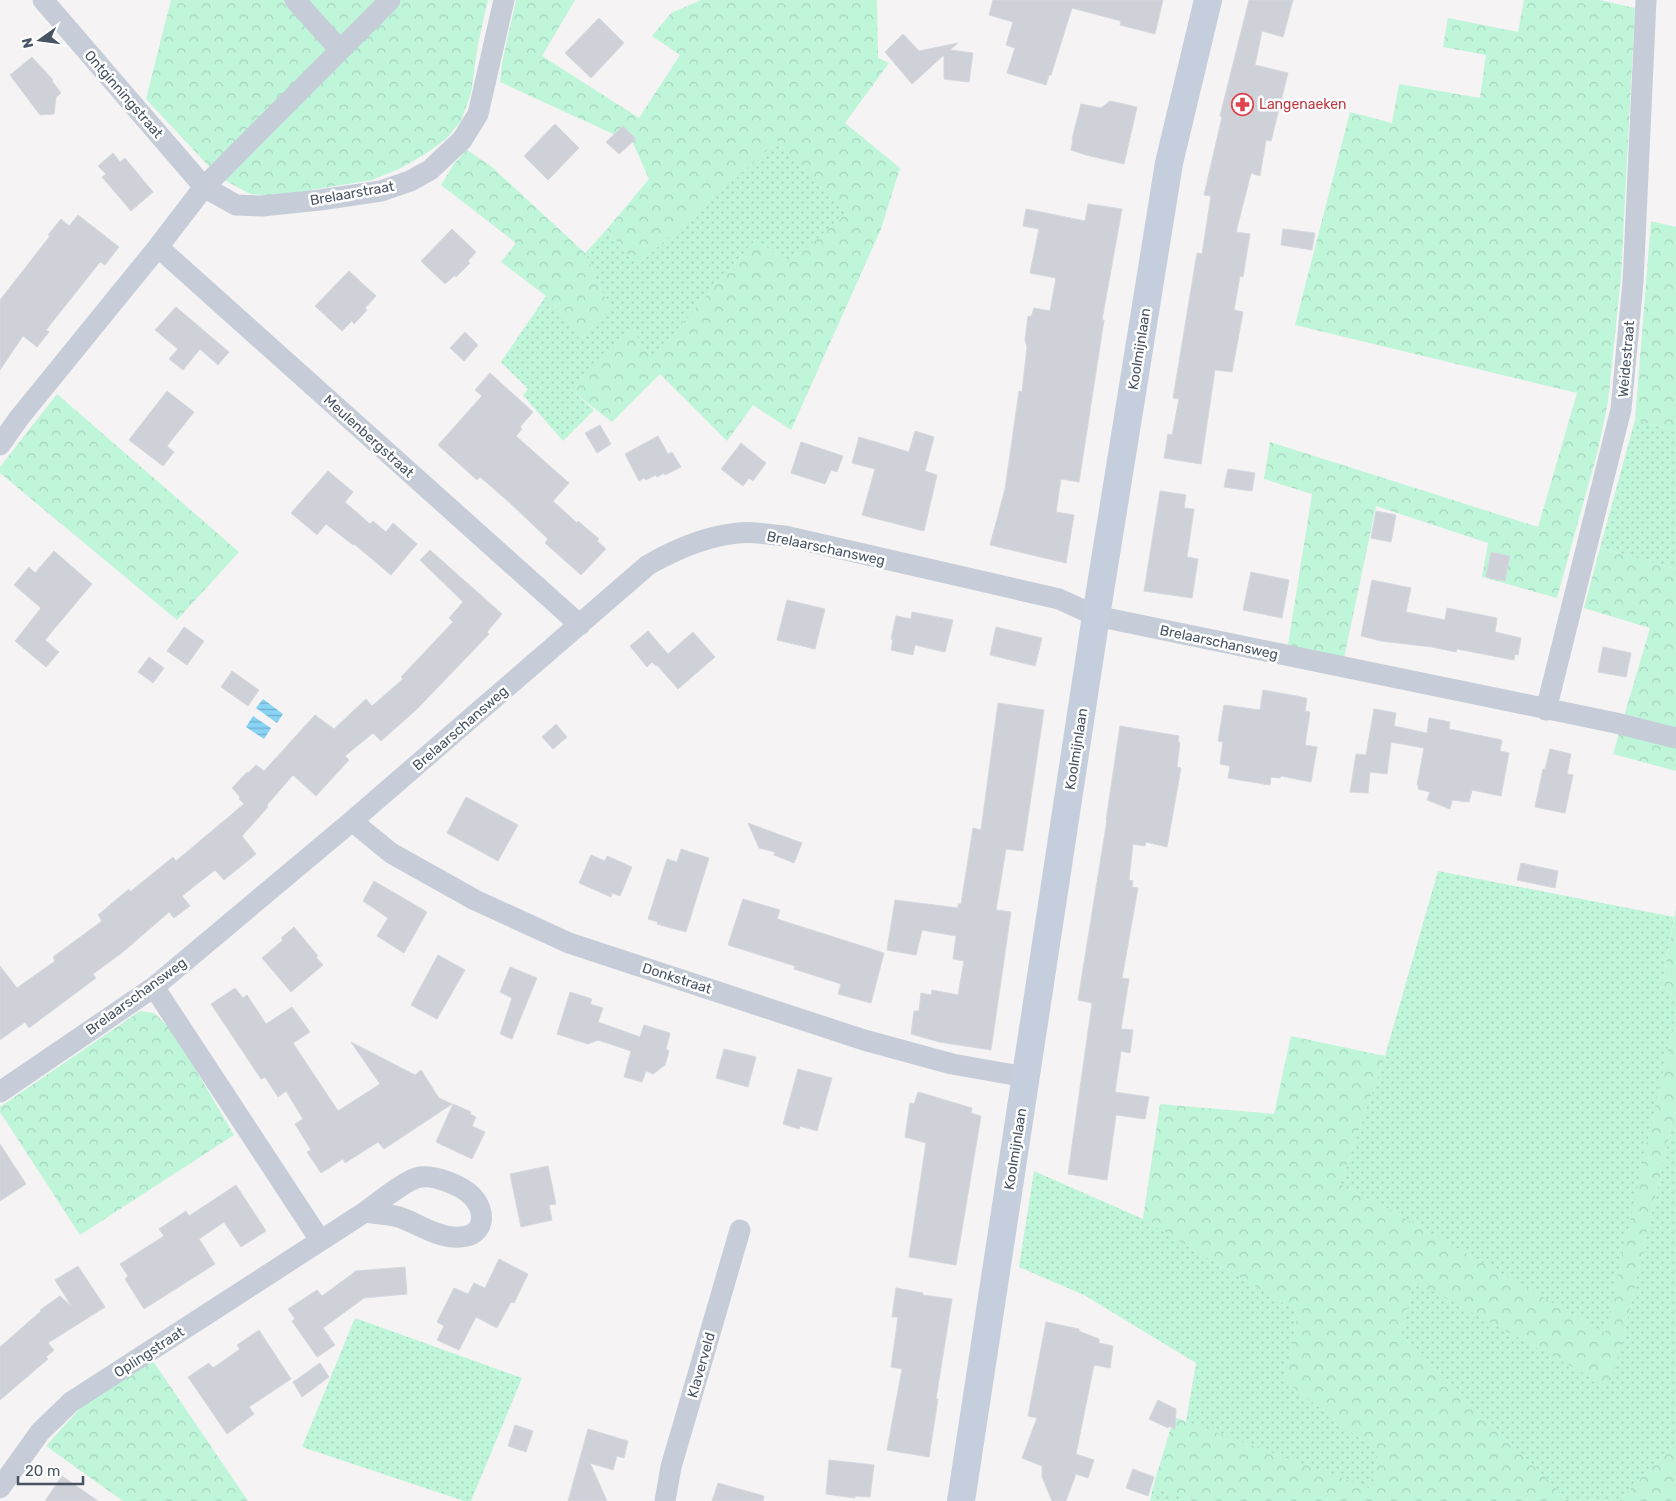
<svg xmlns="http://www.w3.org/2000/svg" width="1676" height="1501" font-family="Rubik,sans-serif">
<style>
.grass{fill:url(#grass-dots)}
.forest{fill:url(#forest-crowns)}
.water{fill:url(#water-rules)}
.building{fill:#cfd1d8;stroke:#d6d8df}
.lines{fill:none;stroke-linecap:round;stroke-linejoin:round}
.street{stroke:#c6cdd8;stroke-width:21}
.secondary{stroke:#c4cedd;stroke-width:28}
.labels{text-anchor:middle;stroke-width:5;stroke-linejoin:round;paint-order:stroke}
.street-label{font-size:14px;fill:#485463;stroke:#fff}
.health-label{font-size:14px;fill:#be3a42;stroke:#fff;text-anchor:start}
</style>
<defs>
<pattern id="grass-dots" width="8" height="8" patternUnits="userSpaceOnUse" patternTransform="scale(1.25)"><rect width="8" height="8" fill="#bff5d9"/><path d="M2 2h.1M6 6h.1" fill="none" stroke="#a6d4bd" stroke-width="1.8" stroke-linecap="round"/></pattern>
<pattern id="forest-crowns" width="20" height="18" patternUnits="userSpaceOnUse" patternTransform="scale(1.25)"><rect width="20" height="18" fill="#bff5d9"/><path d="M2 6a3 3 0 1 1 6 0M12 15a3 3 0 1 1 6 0" fill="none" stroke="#a6d4bd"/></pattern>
<pattern id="water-rules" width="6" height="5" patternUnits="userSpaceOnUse" patternTransform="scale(1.25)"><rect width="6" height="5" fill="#89d4f5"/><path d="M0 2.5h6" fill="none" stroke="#72afca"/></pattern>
</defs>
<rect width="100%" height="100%" fill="#f5f3f3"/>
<!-- grass -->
<path class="grass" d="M 778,141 L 847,214 L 788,264 L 756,239 L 652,359 L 630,328 L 572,391 L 594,410 L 563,441 L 523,395 L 528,389 L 501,362 L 546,296 L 583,338 L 609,307 L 585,253 L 607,229 L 637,265 Z
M 1635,420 L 1676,431 L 1676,569 L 1600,548 Z
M 1438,871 L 1674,917 L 1662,985 L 1676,999 L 1676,1013 L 1606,1334 L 1394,1212 L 1340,1184 L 1385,1056 Z
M 1676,1107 L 1676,1442 L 1619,1501 L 1569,1501 L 1401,1335 L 1414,1281 L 1622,1343 Z
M 1034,1171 L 1143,1219 L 1298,1312 L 1285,1381 L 1379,1453 L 1369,1489 L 1186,1422 L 1196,1363 L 1084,1295 L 1019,1267 Z
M 355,1318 L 522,1378 L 471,1501 L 464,1501 L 302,1447 Z
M 1153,1487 L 1192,1501 L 1150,1501 Z"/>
<!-- forest -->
<path class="forest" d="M 171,0 L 488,0 L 478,44 L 471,93 L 461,121 L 446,139 L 425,154 L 401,168 L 372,180 L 275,196 L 250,194 L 219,177 L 146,99 Z
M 516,0 L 575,0 L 542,56 L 639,118 L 680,55 L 652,36 L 671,13 L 701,0 L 877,0 L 878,58 L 889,63 L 845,123 L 900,168 L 881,229 L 791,430 L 753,405 L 727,441 L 660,374 L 612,422 L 572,391 L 630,327 L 652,358 L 756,239 L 788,264 L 846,214 L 778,141 L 637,265 L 607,229 L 649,179 L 633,143 L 500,82 L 502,63 Z
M 1524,0 L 1599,0 L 1635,8 L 1621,277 L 1608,402 L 1598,450 L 1557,598 L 1482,577 L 1488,543 L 1376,506 L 1344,658 L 1288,645 L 1312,494 L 1264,479 L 1270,442 L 1538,527 L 1577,393 L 1295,325 L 1350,112 L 1392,123 L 1399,84 L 1480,98 L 1486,55 L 1443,47 L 1448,18 L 1518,32 Z
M 467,150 L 492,167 L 585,253 L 609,307 L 583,338 L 546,296 L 501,262 L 516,243 L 441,185 L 454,164 Z
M 1651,221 L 1676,227 L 1676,431 L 1635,420 Z
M 57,394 L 239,552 L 177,620 L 0,473 L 0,467 Z
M 1600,548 L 1676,569 L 1676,771 L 1613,754 L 1650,628 L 1584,608 Z
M 1676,909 L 1676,999 L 1662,985 Z
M 140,1011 L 154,1013 L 173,1031 L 234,1135 L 80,1235 L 0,1112 L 0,1107 Z
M 1676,1013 L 1676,1107 L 1622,1343 L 1609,1387 L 1414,1281 L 1401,1335 L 1569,1501 L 1192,1501 L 1153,1487 L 1174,1417 L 1369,1488 L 1379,1453 L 1285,1381 L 1298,1312 L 1143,1219 L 1160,1104 L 1274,1114 L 1291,1036 L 1385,1056 L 1340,1184 L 1394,1212 L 1605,1333 Z
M 151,1358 L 248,1501 L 123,1501 L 46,1446 L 84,1404 Z
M 1676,1442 L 1676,1501 L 1619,1501 Z"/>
<!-- water -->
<path class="water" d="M 263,699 L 283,714 L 277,723 L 256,708 Z
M 253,716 L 271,728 L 264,739 L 246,727 Z"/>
<!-- building -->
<path class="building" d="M 993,0 L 1163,0 L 1155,34 L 1120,25 L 1121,21 L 1072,8 L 1051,75 L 1049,75 L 1046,85 L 1007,73 L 1015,48 L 1006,45 L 1013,22 L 989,15 Z
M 1249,0 L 1293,0 L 1283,37 L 1262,31 L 1255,65 L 1288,73 L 1271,141 L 1266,140 L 1260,176 L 1251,173 L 1236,232 L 1250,234 L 1243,277 L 1240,276 L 1234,310 L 1243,312 L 1232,372 L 1215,370 L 1201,464 L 1164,458 L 1168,434 L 1172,435 L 1179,399 L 1173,398 L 1197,253 L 1202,254 L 1211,196 L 1204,195 L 1222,117 L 1220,116 Z
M 599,18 L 624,43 L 591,78 L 565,53 Z
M 903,34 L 919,51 L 958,43 L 950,50 L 973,53 L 969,82 L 944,79 L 944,55 L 912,84 L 885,52 Z
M 32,57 L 53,80 L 52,81 L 61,93 L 56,97 L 54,114 L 40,115 L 10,75 Z
M 1110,101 L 1137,107 L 1124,164 L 1086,155 L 1071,150 L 1073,140 L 1072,139 L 1081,104 L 1101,108 Z
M 555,124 L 579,148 L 548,180 L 524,156 Z
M 623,126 L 636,139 L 619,154 L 606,142 Z
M 113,153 L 120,162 L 125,158 L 153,192 L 131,211 L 102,177 L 106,174 L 98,166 Z
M 1088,204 L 1122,209 L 1102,320 L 1104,320 L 1079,482 L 1061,479 L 1056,512 L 1074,515 L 1066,563 L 990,545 L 1005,489 L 1019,391 L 1022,392 L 1027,347 L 1025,340 L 1028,316 L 1031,317 L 1034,308 L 1050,311 L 1056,278 L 1030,273 L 1039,229 L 1023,226 L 1026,209 L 1085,221 Z
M 78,215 L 119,247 L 105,265 L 100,262 L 46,330 L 49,332 L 37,347 L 23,336 L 0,370 L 0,300 L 50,236 L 48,235 L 61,219 L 69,226 Z
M 452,229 L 476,252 L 468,261 L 470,263 L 456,277 L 455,275 L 445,284 L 421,261 Z
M 1283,229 L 1315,233 L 1312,250 L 1281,245 Z
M 349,271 L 376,296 L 365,308 L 367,310 L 354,324 L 352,321 L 342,331 L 315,306 Z
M 176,307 L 229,352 L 218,365 L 200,349 L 183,370 L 169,359 L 178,349 L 155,330 Z
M 465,332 L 478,345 L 464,361 L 450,348 Z
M 490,373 L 533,412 L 520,427 L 522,429 L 516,436 L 569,483 L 553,501 L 577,523 L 578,521 L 599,539 L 597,541 L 606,549 L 581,575 L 545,543 L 548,539 L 510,503 L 480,477 L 477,480 L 438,445 L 482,396 L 475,390 Z
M 167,391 L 194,412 L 167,446 L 174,452 L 163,466 L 129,440 Z
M 600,425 L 611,444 L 597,453 L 585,433 Z
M 915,431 L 934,437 L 925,471 L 937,475 L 924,531 L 862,515 L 875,469 L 852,463 L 859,437 L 909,452 Z
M 658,436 L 668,454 L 672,452 L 681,467 L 665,475 L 664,473 L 657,477 L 656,475 L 646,480 L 644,478 L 639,481 L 625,454 Z
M 801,442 L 843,456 L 837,472 L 831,470 L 825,484 L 791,473 Z
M 741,443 L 766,463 L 753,481 L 749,478 L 743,486 L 721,469 Z
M 1228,469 L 1255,473 L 1252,491 L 1224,487 Z
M 328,471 L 353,492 L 345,502 L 370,524 L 373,521 L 386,532 L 393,523 L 417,544 L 391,575 L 354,544 L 353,545 L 326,524 L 317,535 L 291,513 Z
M 1160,491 L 1186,495 L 1184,508 L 1194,509 L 1187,557 L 1198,559 L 1192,598 L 1144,591 Z
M 1376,511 L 1396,515 L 1391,542 L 1371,538 Z
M 430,550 L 502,614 L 487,632 L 489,634 L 417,709 L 381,741 L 373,733 L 345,756 L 349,760 L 316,796 L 293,775 L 267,805 L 268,807 L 242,836 L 256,854 L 224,880 L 215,870 L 182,896 L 190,906 L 174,918 L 169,912 L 123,952 L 93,974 L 96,978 L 29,1028 L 25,1022 L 0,1040 L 0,966 L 17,988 L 55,961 L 53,957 L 102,921 L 98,915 L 129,889 L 130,892 L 173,857 L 176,861 L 244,804 L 239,799 L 240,797 L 232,788 L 247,772 L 248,773 L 256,765 L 264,771 L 315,715 L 334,729 L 366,699 L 372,706 L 403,679 L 401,677 L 453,622 L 449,618 L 463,602 L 420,560 Z
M 54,551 L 92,584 L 45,640 L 59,652 L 46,667 L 15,641 L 41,608 L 14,585 L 29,567 L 35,573 Z
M 1491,552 L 1510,556 L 1505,581 L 1486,577 Z
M 1251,572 L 1289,580 L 1282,618 L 1243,610 Z
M 1372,580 L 1411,588 L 1406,612 L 1445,620 L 1447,608 L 1497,618 L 1495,632 L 1521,638 L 1518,655 L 1515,654 L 1514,660 L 1457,649 L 1456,652 L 1432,647 L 1381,641 L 1361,636 Z
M 787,600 L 825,609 L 815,649 L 777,640 Z
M 912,612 L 953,620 L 945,652 L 915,645 L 913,655 L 891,650 L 893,640 L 891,639 L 896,616 L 911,619 Z
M 184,627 L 204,641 L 187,665 L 167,651 Z
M 996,627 L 1042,638 L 1035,666 L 990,655 Z
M 648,631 L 668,654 L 693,632 L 715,657 L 678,689 L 657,665 L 656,666 L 652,662 L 647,667 L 630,646 Z
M 1603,647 L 1631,653 L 1626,677 L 1598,672 Z
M 149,657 L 164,668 L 153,683 L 138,672 Z
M 232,671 L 259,690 L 248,706 L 221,687 Z
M 1263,690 L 1307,698 L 1305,711 L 1310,712 L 1305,745 L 1317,747 L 1311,782 L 1281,776 L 1280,778 L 1271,777 L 1270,785 L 1228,778 L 1230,766 L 1220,764 L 1223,742 L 1218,741 L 1224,705 L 1260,710 Z
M 998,703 L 1044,710 L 1023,851 L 1006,849 L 996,910 L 1011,912 L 991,1050 L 939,1042 L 911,1034 L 914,1011 L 919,1011 L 921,993 L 931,995 L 932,990 L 958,995 L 964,961 L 953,959 L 956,936 L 922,930 L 916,955 L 887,950 L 895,900 L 958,908 L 958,904 L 961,904 L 973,828 L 981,830 Z
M 1374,709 L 1396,713 L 1394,726 L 1427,733 L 1429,718 L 1450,722 L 1449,729 L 1502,740 L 1500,751 L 1509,753 L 1501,796 L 1472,790 L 1469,802 L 1452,800 L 1450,809 L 1427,800 L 1430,792 L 1418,789 L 1419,785 L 1417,785 L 1424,748 L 1391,742 L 1387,774 L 1370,772 L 1368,793 L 1350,792 L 1356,754 L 1366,755 Z
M 556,724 L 567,737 L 553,749 L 542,737 Z
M 1120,726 L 1179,736 L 1178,742 L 1180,742 L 1177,767 L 1181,768 L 1167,847 L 1146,842 L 1145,846 L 1133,844 L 1129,880 L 1133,881 L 1132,887 L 1138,888 L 1122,978 L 1129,979 L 1121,1029 L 1133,1030 L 1130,1053 L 1121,1051 L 1115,1092 L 1149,1097 L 1145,1119 L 1116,1115 L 1107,1180 L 1068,1174 L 1092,1003 L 1078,1000 L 1107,820 L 1106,820 Z
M 1550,749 L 1571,754 L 1567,774 L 1573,775 L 1565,813 L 1535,807 L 1543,769 L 1545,769 Z
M 466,797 L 518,825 L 498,861 L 447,833 Z
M 748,823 L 802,843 L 794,863 L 774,855 L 775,852 L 759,848 Z
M 681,849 L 709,858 L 686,932 L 657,924 L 658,922 L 648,919 L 667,859 L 677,862 Z
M 591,855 L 605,861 L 607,856 L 632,867 L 620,896 L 612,893 L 611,897 L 579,883 Z
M 1521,863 L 1558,871 L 1555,888 L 1517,880 Z
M 374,881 L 427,912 L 404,953 L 377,936 L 388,918 L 363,901 Z
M 743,899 L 780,910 L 777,919 L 884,953 L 871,1003 L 838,994 L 841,984 L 794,969 L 795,966 L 728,945 Z
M 294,927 L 318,956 L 316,957 L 323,965 L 291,992 L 262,958 L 283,940 L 281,938 Z
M 438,955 L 465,970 L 437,1019 L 411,1005 Z
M 510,967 L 537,978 L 512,1039 L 500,1034 L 512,998 L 500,992 Z
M 235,988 L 243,998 L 247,995 L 266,1024 L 292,1007 L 310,1032 L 293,1043 L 338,1111 L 380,1084 L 351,1042 L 415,1075 L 421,1070 L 439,1098 L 452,1104 L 384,1149 L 378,1142 L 345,1163 L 343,1159 L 321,1173 L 307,1152 L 311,1150 L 295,1124 L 303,1119 L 286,1091 L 278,1097 L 265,1077 L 261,1079 L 211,1004 Z
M 570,992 L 592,999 L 590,1004 L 603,1008 L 598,1022 L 640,1037 L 644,1025 L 670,1033 L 666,1049 L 669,1051 L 665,1065 L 653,1074 L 646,1071 L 642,1082 L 624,1077 L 631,1051 L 598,1040 L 588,1044 L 557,1034 Z
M 724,1049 L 756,1057 L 748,1087 L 716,1078 Z
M 798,1069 L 832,1078 L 817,1131 L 800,1126 L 799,1129 L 783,1124 Z
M 918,1092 L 972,1108 L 971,1113 L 981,1116 L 956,1265 L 909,1257 L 926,1143 L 905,1137 L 910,1103 L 914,1104 Z
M 453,1104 L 471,1112 L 470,1114 L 476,1117 L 472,1126 L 485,1132 L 472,1159 L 436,1142 Z
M 0,1144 L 26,1184 L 0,1201 Z
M 548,1166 L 556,1204 L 549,1205 L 552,1220 L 521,1227 L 510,1174 Z
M 236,1185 L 266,1231 L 241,1247 L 224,1222 L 199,1239 L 215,1264 L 144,1309 L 125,1279 L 128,1276 L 120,1264 L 164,1236 L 159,1229 L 186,1211 L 189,1216 Z
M 499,1259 L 528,1274 L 514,1303 L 511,1302 L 497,1328 L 476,1317 L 459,1350 L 437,1340 L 444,1326 L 437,1322 L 454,1288 L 468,1294 L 474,1283 L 485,1288 Z
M 78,1266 L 105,1307 L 48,1343 L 54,1350 L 46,1357 L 48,1359 L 0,1400 L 0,1347 L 41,1311 L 40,1310 L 60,1296 L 72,1307 L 55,1280 Z
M 405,1267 L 407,1294 L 364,1298 L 323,1328 L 335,1345 L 317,1357 L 292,1321 L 295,1319 L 288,1309 L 317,1290 L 322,1296 L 356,1271 Z
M 896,1288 L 923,1293 L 923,1295 L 952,1299 L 936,1399 L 938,1399 L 929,1457 L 887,1450 L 902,1369 L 891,1367 L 898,1317 L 892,1317 Z
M 1046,1322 L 1079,1329 L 1079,1331 L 1099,1339 L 1099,1343 L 1113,1346 L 1110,1368 L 1094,1365 L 1076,1454 L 1094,1460 L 1088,1478 L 1076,1474 L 1066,1501 L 1052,1501 L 1042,1477 L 1042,1466 L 1022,1458 L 1037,1418 L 1028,1416 Z
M 259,1330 L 291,1379 L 249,1407 L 254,1414 L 227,1434 L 188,1377 L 209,1363 L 213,1368 L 240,1349 L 237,1345 Z
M 320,1363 L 329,1377 L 302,1397 L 293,1382 Z
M 1158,1400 L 1176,1409 L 1175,1429 L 1169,1426 L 1168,1428 L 1149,1419 Z
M 515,1425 L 533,1431 L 526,1452 L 508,1446 Z
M 588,1429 L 628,1441 L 624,1458 L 617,1456 L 613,1470 L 590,1463 L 607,1501 L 568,1501 Z
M 829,1460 L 874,1465 L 870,1497 L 855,1496 L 855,1498 L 826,1494 Z
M 1133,1469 L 1154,1477 L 1148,1496 L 1126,1488 Z
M 62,1476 L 98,1501 L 45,1501 Z
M 718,1483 L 764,1496 L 763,1501 L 712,1501 Z"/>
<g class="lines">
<!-- street -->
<path class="street" d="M 43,0 L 204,187 L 236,205 L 262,206 L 320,200 L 381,191 L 410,181 L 430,170 L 462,140 L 478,114 L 504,0
M 295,0 L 340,50
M 158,247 L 580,625
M 0,445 L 19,418 L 158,247 L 204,187 L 390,0
M 1546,710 L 1621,409 L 1633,282 L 1646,0
M 352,821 L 391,853 L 475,900 L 569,943 L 864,1040 L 952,1064 L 1026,1077
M 154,987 L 320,1240
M 0,1092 L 154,987 L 352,821 L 648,565 C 676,549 706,536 738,533 C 753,531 770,535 785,536 L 1059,599 L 1096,616 L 1616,723 L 1676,738
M 0,1488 L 40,1432 L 71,1402 L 365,1212 C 377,1203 407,1179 420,1177 C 435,1175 461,1185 472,1196 C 487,1212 485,1236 460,1237 C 439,1239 419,1224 399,1217 C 388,1214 376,1214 365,1212
M 665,1501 L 671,1467 L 740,1230"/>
<!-- secondary -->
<path class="secondary" d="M 961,1501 L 1096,616 L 1169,163 L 1208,0"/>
</g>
<!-- icons -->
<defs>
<symbol id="pharmacy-ring" viewBox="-11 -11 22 22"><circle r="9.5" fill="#fff" stroke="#e0444e" stroke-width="1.5"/><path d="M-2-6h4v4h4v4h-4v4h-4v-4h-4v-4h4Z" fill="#e0444e"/></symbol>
</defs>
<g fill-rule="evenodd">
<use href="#pharmacy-ring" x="1230" y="92" width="25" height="25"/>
</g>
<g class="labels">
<!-- street labels -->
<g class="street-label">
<text transform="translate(124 94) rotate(49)" y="5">Ontginningstraat</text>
<text transform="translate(352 193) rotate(-10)" y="5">Brelaarstraat</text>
<text transform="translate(1139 349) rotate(-81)" y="5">Koolmijnlaan</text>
<text transform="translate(1626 359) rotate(-85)" y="5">Weidestraat</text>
<text transform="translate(369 436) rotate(42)" y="5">Meulenbergstraat</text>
<text transform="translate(826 548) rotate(12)" y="5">Brelaarschansweg</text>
<text transform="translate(1219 642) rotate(12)" y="5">Brelaarschansweg</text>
<text transform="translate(460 728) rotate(-41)" y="5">Brelaarschansweg</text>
<text transform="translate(1076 749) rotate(-81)" y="5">Koolmijnlaan</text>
<text transform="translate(677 978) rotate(18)" y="5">Donkstraat</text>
<text transform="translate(136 996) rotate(-36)" y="5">Brelaarschansweg</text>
<text transform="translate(1015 1149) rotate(-81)" y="5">Koolmijnlaan</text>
<text transform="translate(149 1352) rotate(-33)" y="5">Oplingstraat</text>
<text transform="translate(701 1365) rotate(-74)" y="5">Klaverveld</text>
</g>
<!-- health labels -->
<g class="health-label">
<text x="1259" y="109">Langenaeken</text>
</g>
</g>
<!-- north arrow -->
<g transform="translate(40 40) rotate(256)" stroke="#ffffff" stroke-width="4" paint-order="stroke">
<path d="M0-4L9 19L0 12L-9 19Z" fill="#485463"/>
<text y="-8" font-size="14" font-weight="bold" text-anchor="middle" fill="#485463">N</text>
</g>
<!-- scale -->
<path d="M18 1476v8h65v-8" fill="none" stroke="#485463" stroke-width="2.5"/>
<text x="25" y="1476" font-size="15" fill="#485463" stroke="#ffffff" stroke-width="4" paint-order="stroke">20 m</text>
</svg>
